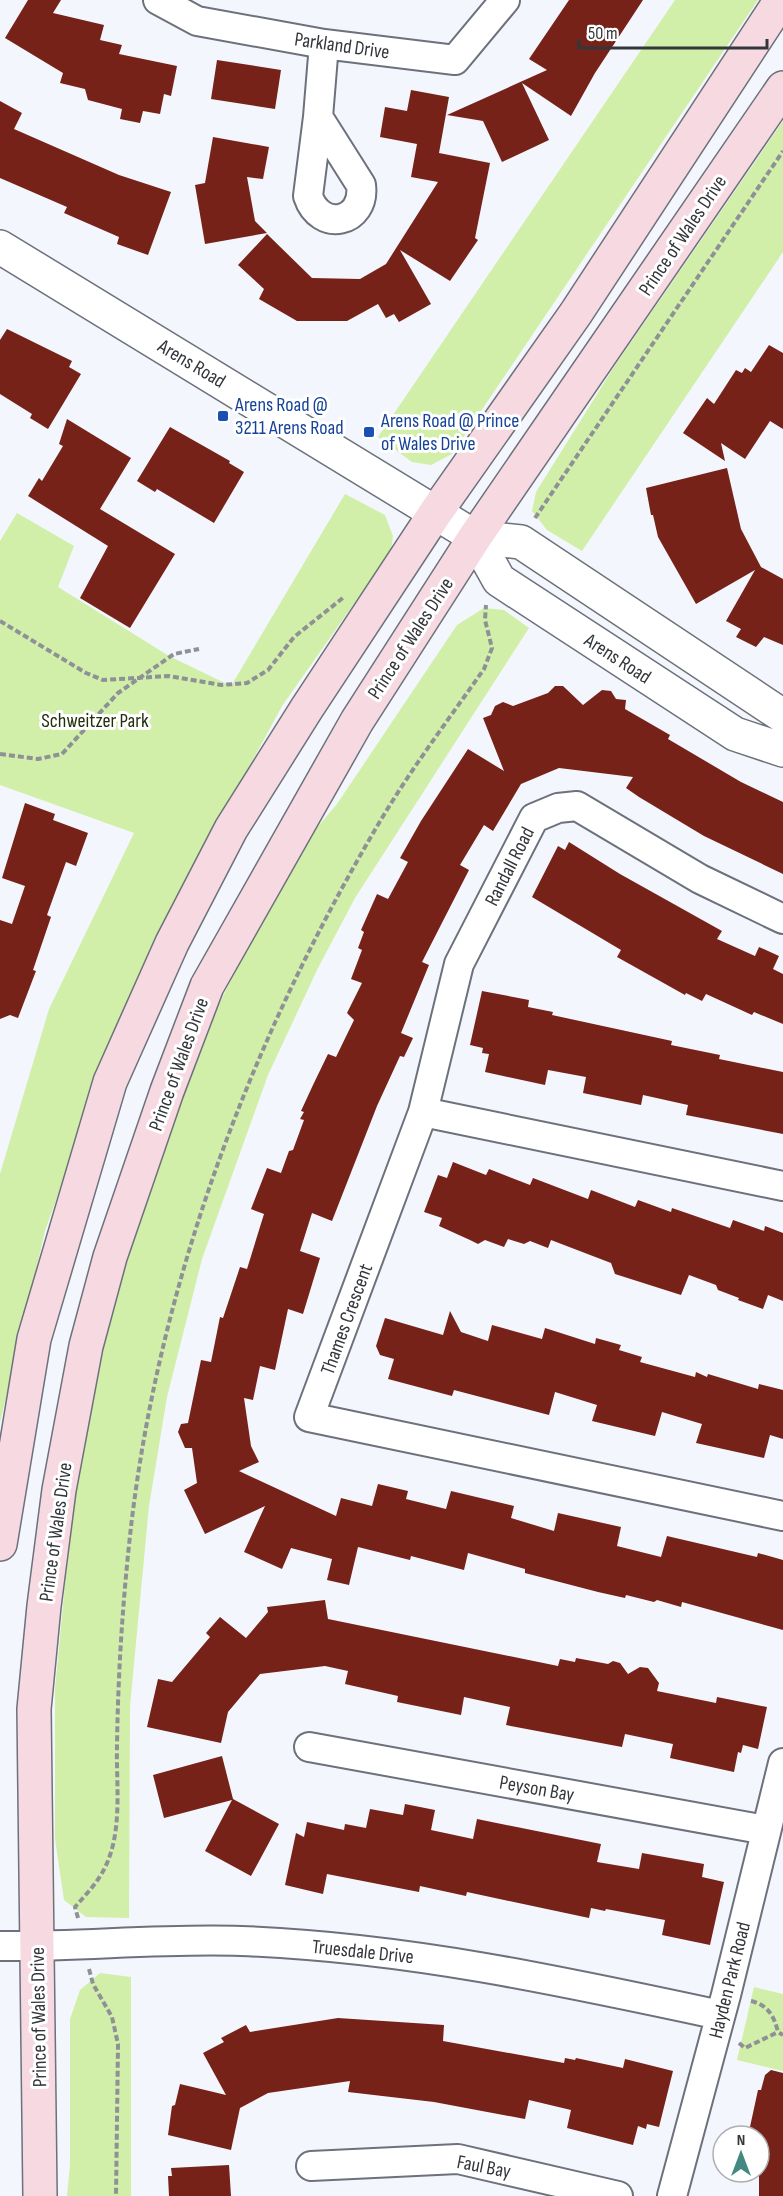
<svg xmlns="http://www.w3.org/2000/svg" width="783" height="2196" font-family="'Sofia Sans Condensed',sans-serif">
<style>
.green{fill:#d1efa8}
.building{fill:#762218}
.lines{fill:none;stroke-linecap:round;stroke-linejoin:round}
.minor-casing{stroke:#6c717b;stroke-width:32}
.tertiary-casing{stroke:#6c717b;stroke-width:36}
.secondary-casing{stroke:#6c717b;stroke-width:36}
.path{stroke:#8e9196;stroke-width:4;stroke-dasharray:6 3;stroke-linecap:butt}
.minor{stroke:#fff;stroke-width:28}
.tertiary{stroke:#fff;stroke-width:33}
.secondary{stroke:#f7d9e2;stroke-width:33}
.transit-dot{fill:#1a4fb4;stroke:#fff;stroke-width:2}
.labels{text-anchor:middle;stroke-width:6;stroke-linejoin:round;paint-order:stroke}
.street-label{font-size:20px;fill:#33363a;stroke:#fff}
.transit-label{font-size:20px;fill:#164399;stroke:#fff;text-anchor:start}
.park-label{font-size:20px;fill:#222f0a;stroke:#fff}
</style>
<rect width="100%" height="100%" fill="#f3f6fd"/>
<!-- green -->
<path class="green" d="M 675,0 L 758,0 L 452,454 L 431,465 L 412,462 L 378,437 Z
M 783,121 L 783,252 L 582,551 L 547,530 L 532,511 L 536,492 L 614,367 Z
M 345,494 L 385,515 L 393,536 L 391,551 L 282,706 L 157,937 L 102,1070 L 45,1231 L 0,1423 L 0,1174 L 49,1009 L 134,833 L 0,785 L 0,541 L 17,513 L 74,546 L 58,587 L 169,656 L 231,686 Z
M 484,608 L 504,610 L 529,628 L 355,898 L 318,968 L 268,1075 L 202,1259 L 167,1397 L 149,1506 L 130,1706 L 129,1918 L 86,1917 L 64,1900 L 55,1839 L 55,1689 L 65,1585 L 76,1492 L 104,1346 L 123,1267 L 163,1142 L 202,1040 L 256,928 L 303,844 L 337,804 L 457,625 Z
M 100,1973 L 131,1977 L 131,2196 L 67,2196 L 70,2165 L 70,2019 L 80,1990 Z
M 754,1987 L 783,1994 L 783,2071 L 737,2060 Z"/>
<!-- building -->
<path class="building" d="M 28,0 L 61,0 L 53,13 L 104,25 L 100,40 L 122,45 L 119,54 L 177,66 L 171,96 L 164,94 L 160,114 L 143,111 L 140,123 L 120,119 L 122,109 L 88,100 L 85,89 L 60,83 L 63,73 L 5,38 Z
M 569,0 L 643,0 L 595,73 L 571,116 L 522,83 L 549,140 L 502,162 L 483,121 L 447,115 L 547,70 L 529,59 Z
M 217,60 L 281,70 L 275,109 L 211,99 Z
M 411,90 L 449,97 L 439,153 L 490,163 L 475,238 L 478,240 L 450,281 L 400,250 L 431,304 L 399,322 L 394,314 L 386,318 L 378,304 L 347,321 L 297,321 L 259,299 L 264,289 L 238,265 L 267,234 L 312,278 L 360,279 L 386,264 L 438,182 L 411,177 L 417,144 L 380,137 L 385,107 L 407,111 Z
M 0,101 L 22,113 L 14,129 L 119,175 L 171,192 L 148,255 L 117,244 L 119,237 L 64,213 L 67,207 L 0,178 Z
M 213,137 L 269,147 L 263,179 L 247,177 L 255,221 L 267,233 L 205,244 L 195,185 L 205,183 Z
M 7,329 L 72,361 L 69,367 L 81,374 L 48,429 L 30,418 L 32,414 L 0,394 L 0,340 Z
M 769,345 L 783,353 L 783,429 L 770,421 L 745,459 L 721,443 L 725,461 L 683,433 L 707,398 L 714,404 L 736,370 L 742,373 L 745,368 L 751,372 Z
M 67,419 L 131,458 L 100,509 L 175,554 L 130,628 L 80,598 L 108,546 L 28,496 L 39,478 L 42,481 L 63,446 L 59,444 Z
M 170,427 L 230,461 L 229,463 L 244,472 L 214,523 L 157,489 L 155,492 L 137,481 Z
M 727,468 L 741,529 L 761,567 L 783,579 L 783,645 L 764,637 L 756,647 L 736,637 L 741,629 L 726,621 L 755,570 L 696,604 L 658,537 L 653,515 L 651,515 L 646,488 Z
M 555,686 L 563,686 L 583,705 L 602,690 L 611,691 L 616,699 L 626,700 L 625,709 L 670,735 L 668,739 L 741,782 L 783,802 L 783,874 L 704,836 L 639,797 L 626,788 L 633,777 L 559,768 L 521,784 L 493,831 L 484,825 L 460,865 L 469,870 L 422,962 L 429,965 L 401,1033 L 413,1038 L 404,1057 L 400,1056 L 377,1106 L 332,1221 L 312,1213 L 300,1251 L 320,1258 L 303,1314 L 288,1309 L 275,1370 L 260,1366 L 253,1400 L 244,1398 L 251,1446 L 259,1462 L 239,1471 L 336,1516 L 341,1498 L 372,1506 L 378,1484 L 408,1491 L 406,1499 L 446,1509 L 451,1491 L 514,1506 L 511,1518 L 554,1531 L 558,1513 L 621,1527 L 617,1546 L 661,1557 L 667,1536 L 757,1557 L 758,1553 L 783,1560 L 783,1630 L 682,1602 L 681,1607 L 657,1600 L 654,1602 L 626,1595 L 625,1598 L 598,1592 L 525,1573 L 525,1569 L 468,1553 L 464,1570 L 411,1556 L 410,1560 L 358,1547 L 349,1585 L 327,1580 L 332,1559 L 291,1548 L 282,1569 L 244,1552 L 265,1506 L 205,1534 L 184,1490 L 197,1483 L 192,1448 L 185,1448 L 178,1432 L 181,1424 L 188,1423 L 201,1360 L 211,1362 L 220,1317 L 223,1318 L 240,1267 L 247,1269 L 264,1214 L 251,1209 L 267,1168 L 281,1173 L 289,1151 L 293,1150 L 304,1120 L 300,1119 L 304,1112 L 301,1111 L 313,1085 L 328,1054 L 336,1057 L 354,1020 L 347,1013 L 362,983 L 351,979 L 362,950 L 358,948 L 364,932 L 361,930 L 377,894 L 388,899 L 408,862 L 400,858 L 421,821 L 468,749 L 504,771 L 483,718 L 491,715 L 495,706 L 503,702 L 513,706 L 548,693 Z
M 25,803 L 55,814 L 53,820 L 88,833 L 76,866 L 66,862 L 47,915 L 51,917 L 33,970 L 36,971 L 18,1018 L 10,1015 L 0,1019 L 0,920 L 12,924 L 25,886 L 2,878 Z
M 569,842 L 620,874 L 722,931 L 717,939 L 755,956 L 759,947 L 779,956 L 773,969 L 783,974 L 783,1024 L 754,1012 L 752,1015 L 706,994 L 702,1001 L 686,993 L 685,995 L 617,957 L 621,950 L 532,897 L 558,846 L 565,850 Z
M 482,991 L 529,1000 L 528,1007 L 553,1012 L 552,1015 L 672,1041 L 671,1045 L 720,1055 L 719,1059 L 783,1072 L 783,1134 L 686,1115 L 688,1105 L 643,1095 L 641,1105 L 583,1093 L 586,1077 L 548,1070 L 545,1085 L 485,1072 L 489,1054 L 482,1053 L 483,1048 L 470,1045 Z
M 453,1162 L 486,1175 L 489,1169 L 530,1185 L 533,1178 L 588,1199 L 591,1190 L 635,1207 L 638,1200 L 671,1212 L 672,1208 L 730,1228 L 733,1220 L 764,1231 L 765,1226 L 783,1233 L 783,1301 L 768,1295 L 763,1309 L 738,1300 L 739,1298 L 718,1290 L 716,1285 L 689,1275 L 681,1295 L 615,1274 L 611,1263 L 551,1240 L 548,1248 L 530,1241 L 524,1244 L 508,1239 L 504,1247 L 485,1240 L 478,1244 L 470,1240 L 439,1226 L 442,1218 L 424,1212 L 438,1175 L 447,1178 Z
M 450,1311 L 461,1332 L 488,1341 L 492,1325 L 542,1339 L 545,1328 L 595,1344 L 596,1338 L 621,1345 L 619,1350 L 642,1357 L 640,1362 L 695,1377 L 696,1372 L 707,1377 L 708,1374 L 758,1389 L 759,1384 L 783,1390 L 783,1439 L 770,1435 L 764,1458 L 696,1443 L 702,1424 L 662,1412 L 655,1436 L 592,1421 L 597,1405 L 555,1392 L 549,1415 L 454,1390 L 452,1396 L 388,1379 L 394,1359 L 380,1355 L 376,1346 L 385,1318 L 443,1335 Z
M 325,1600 L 328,1619 L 558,1666 L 560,1659 L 575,1662 L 576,1658 L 608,1664 L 613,1661 L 620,1663 L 628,1674 L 640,1667 L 648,1668 L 659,1683 L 657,1691 L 716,1703 L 717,1697 L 767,1707 L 758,1749 L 743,1745 L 741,1753 L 738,1752 L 734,1772 L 670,1758 L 673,1744 L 625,1734 L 622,1747 L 506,1725 L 510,1707 L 464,1697 L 461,1715 L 397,1702 L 398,1696 L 345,1684 L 348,1671 L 325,1666 L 260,1674 L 228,1712 L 221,1743 L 147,1727 L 158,1679 L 172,1682 L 210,1637 L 206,1633 L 220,1617 L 246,1638 L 268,1612 L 267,1607 Z
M 222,1756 L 233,1799 L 279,1824 L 251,1876 L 205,1851 L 232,1800 L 164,1818 L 153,1775 Z
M 405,1804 L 435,1810 L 431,1830 L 473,1839 L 477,1819 L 601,1844 L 597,1862 L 639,1869 L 642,1853 L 704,1864 L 702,1877 L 724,1882 L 710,1945 L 662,1935 L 665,1920 L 606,1909 L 605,1911 L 591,1908 L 589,1918 L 467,1892 L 466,1896 L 420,1886 L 419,1892 L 327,1874 L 323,1894 L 285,1885 L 296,1833 L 304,1837 L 307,1822 L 344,1830 L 345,1824 L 366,1828 L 370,1809 L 403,1815 Z
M 338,2018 L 444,2025 L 443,2041 L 564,2063 L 565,2058 L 575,2060 L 576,2058 L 623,2068 L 625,2059 L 673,2071 L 659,2127 L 647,2124 L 646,2129 L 638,2126 L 633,2145 L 567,2128 L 571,2110 L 529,2100 L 525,2119 L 434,2102 L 348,2092 L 350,2081 L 268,2093 L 240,2108 L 231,2150 L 168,2135 L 172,2106 L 175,2105 L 180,2084 L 226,2095 L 203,2053 L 224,2042 L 221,2038 L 246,2025 L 250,2032 Z
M 771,2070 L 783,2073 L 783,2196 L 759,2196 L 759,2136 L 748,2136 L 758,2090 L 761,2090 L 765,2075 Z
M 229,2165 L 231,2196 L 169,2196 L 168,2176 L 172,2176 L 171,2168 Z"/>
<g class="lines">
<defs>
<path id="minor" d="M 158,0 L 197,21 L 324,44 L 455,60 L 505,0
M 318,117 L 361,185 C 366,223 320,233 308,196 Z
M 318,117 L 324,44
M 423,1112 L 459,964 L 534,818 L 558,808 L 577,806 L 700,879 L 783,919
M 783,1186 L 423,1112 L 309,1417 L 783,1516
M 309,1747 L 766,1830
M 0,1946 C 80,1947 161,1938 241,1941 C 404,1947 562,1981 720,2015
M 311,2166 L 458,2159 L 618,2196
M 672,2196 L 726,1995 L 783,1763"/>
<path id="tertiary" d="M 0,247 L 475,537 L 521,542 L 783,716
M 475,537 L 499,580 L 735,734 L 783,750"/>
<path id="secondary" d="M 0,1544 L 34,1339 L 110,1082 L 172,943 L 231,829 L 307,708 L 436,512 L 576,313 L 781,0
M 40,2196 L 34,1709 L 44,1606 L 59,1490 L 86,1346 L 110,1257 L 167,1091 L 207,986 L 357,721 L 475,537 L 783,88"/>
</defs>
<!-- minor casing -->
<use href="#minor" class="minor-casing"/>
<!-- tertiary casing -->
<use href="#tertiary" class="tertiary-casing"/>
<!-- secondary casing -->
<use href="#secondary" class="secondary-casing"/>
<!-- path -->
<path class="path" d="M 535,518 L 783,151
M 0,621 L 86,673 L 103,680 L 169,676 L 221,685 L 247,683 L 268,670 L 294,637 L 344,597
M 0,754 L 38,759 L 62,754 L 118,693 L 174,654 L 199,649
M 78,1918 L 75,1907 C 89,1891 102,1878 109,1858 C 122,1823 116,1781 117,1745 C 118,1678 122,1612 129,1545 C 155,1295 246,1051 372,835 C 405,777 446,723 484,669 L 492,648 L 485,620 L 486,605
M 89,1969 L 93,1984 L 112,2017 L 118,2044 L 116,2196
M 751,2001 C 768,2005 774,2016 778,2032 L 783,2035
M 739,2043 L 745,2048 L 778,2032"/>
<!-- minor -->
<use href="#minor" class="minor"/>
<!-- tertiary -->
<use href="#tertiary" class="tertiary"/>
<!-- secondary -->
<use href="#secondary" class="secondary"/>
</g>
<!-- markers -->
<g class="transit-dot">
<rect x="217" y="410" width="12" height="12" rx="3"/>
<rect x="363" y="426" width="12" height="12" rx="3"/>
</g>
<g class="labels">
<!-- street labels -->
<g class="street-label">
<text transform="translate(342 45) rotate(8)" y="7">Parkland Drive</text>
<text transform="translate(682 235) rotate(-56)" y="7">Prince of Wales Drive</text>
<text transform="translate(192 363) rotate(31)" y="7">Arens Road</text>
<text transform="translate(410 638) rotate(-57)" y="7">Prince of Wales Drive</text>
<text transform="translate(618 658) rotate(33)" y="7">Arens Road</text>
<text transform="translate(509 866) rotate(-63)" y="7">Randall Road</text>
<text transform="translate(178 1064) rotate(-70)" y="7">Prince of Wales Drive</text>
<text transform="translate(346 1319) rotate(-70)" y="7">Thames Crescent</text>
<text transform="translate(55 1532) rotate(-82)" y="7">Prince of Wales Drive</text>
<text transform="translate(537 1788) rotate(10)" y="7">Peyson Bay</text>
<text transform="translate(363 1951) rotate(6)" y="7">Truesdale Drive</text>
<text transform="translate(729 1980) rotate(-76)" y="7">Hayden Park Road</text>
<text transform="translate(38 2017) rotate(-91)" y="7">Prince of Wales Drive</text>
<text transform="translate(484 2166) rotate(11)" y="7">Faul Bay</text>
</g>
<!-- transit labels -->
<g class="transit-label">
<text x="235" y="411">Arens Road @<tspan x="235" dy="23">3211 Arens Road</tspan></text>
<text x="381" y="427">Arens Road @ Prince<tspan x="381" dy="23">of Wales Drive</tspan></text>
</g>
<!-- park labels -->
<g class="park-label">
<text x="95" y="727">Schweitzer Park</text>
</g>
</g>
<!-- north arrow -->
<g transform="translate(741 2154)"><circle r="28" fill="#ffffff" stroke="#adafb0" stroke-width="1.5"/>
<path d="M0-4.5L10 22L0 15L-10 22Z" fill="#438982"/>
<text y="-9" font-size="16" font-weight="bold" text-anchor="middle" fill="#33363a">N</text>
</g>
<!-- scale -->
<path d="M579 39v9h188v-9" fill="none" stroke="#33363a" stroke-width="3"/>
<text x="588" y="39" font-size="18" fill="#33363a" stroke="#ffffff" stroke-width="4.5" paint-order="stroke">50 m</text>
</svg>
